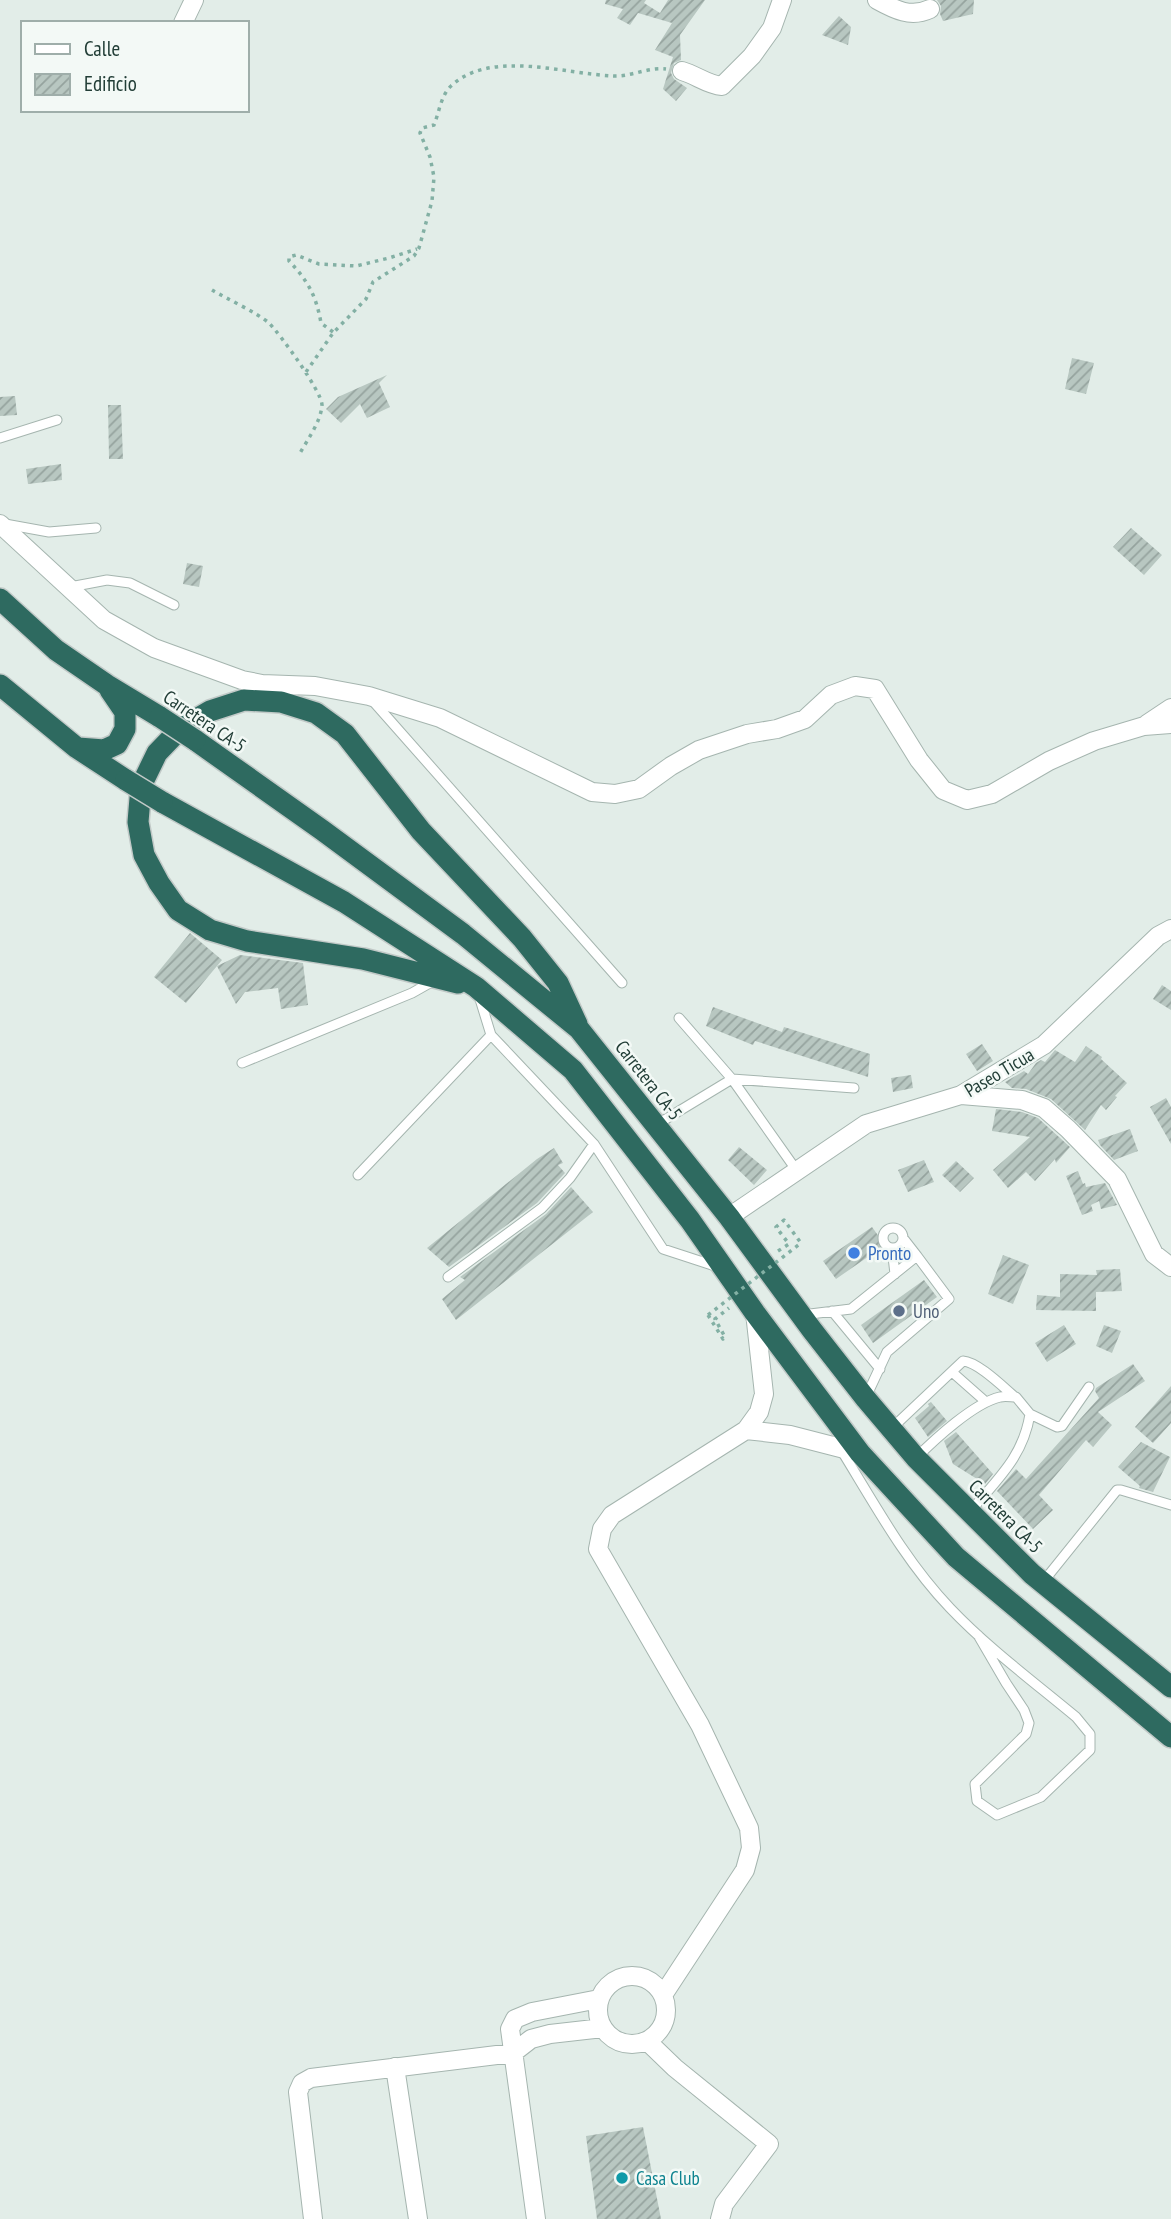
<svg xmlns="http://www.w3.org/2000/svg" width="1171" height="2219" font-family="'PT Sans Narrow',sans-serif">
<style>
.building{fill:url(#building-hatch)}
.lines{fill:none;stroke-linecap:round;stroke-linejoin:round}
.lane-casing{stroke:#a5b5af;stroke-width:11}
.street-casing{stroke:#a5b5af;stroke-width:20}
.highway-casing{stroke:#c1c9c7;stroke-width:24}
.path{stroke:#83b0a4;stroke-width:3.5;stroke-dasharray:3.5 5;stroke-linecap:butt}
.lane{stroke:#fff;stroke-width:9}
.street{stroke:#fff;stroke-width:18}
.highway{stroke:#2e6a60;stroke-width:21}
.highway-bridge-casing{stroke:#c1c9c7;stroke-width:24;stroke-linecap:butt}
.path-bridge{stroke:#83b0a4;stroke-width:3.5;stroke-dasharray:3.5 5;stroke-linecap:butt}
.highway-bridge{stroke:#2e6a60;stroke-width:21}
.shop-dot{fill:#3f7fe0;stroke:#f3f9f6;stroke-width:2.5}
.service-dot{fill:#5c6f8a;stroke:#f3f9f6;stroke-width:2.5}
.culture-dot{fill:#0f9aa8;stroke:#f3f9f6;stroke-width:2.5}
.labels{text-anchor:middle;stroke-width:5;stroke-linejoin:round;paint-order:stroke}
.street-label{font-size:19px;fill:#223e37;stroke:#f3f9f6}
.shop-label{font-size:19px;fill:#366cbe;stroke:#f3f9f6;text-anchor:start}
.service-label{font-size:19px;fill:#4e5e75;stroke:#f3f9f6;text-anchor:start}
.culture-label{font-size:19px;fill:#0d838f;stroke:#f3f9f6;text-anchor:start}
</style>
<defs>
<pattern id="building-hatch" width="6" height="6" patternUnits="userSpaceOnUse" patternTransform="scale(1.75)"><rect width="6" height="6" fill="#b8c7c1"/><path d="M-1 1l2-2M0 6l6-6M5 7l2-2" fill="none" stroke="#95a39e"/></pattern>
</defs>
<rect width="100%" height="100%" fill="#e2ede8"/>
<!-- building -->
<path class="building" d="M 606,0 L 646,0 L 644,3 L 660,13 L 668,0 L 705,0 L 680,35 L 681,60 L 674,63 L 671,73 L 674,79 L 687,88 L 676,101 L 663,89 L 673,57 L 655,50 L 672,23 L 638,13 L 630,25 L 617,18 L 623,9 L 605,4 Z
M 937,0 L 974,0 L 973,14 L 943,21 L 940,14 L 941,6 Z
M 839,16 L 851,27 L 848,45 L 822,35 Z
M 1072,358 L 1094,363 L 1086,394 L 1065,389 Z
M 387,375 L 379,383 L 390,407 L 367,418 L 360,404 L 341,423 L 326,409 L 338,397 Z
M 15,396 L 17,415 L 0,416 L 0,397 Z
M 108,405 L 121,405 L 123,459 L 109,459 Z
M 61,464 L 62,480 L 28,484 L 26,469 Z
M 1131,528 L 1162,555 L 1144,575 L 1113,547 Z
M 187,563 L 203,566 L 199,587 L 183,584 Z
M 190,933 L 222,960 L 217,966 L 240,955 L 303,963 L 308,1005 L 281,1009 L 278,988 L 245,992 L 236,1004 L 217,966 L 186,1003 L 154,977 Z
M 1162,985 L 1171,991 L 1171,1010 L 1153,999 Z
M 713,1007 L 782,1032 L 784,1027 L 870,1054 L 868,1077 L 755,1041 L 753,1045 L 706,1026 Z
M 982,1044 L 993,1061 L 977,1071 L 966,1054 Z
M 1086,1046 L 1102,1057 L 1101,1059 L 1127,1083 L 1115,1096 L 1117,1097 L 1106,1110 L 1101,1105 L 1085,1130 L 1051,1099 L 1026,1089 L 1012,1088 L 1005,1082 L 1024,1071 L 1028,1074 L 1036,1063 L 1041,1060 L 1045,1062 L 1055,1050 L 1075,1062 Z
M 911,1075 L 913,1088 L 893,1092 L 891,1078 Z
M 1166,1098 L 1171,1107 L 1171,1144 L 1150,1107 Z
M 996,1109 L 1022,1112 L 1038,1118 L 1070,1147 L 1056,1163 L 1055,1159 L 1035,1181 L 1026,1172 L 1008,1188 L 993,1170 L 1030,1137 L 992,1131 Z
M 1130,1129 L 1138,1151 L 1114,1160 L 1100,1145 L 1098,1140 Z
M 739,1147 L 767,1170 L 754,1185 L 728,1160 Z
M 554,1148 L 563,1163 L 558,1165 L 565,1173 L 537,1203 L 449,1267 L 427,1248 L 537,1159 Z
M 924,1160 L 934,1182 L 908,1192 L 898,1170 Z
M 956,1161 L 974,1178 L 960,1192 L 942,1175 Z
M 1078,1171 L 1083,1184 L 1085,1183 L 1086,1187 L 1105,1183 L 1117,1205 L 1101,1209 L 1099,1201 L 1091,1205 L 1093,1211 L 1082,1215 L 1066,1176 Z
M 571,1187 L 593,1212 L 456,1320 L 442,1299 L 465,1280 L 460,1277 L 546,1214 Z
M 872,1227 L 885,1245 L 836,1279 L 823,1261 Z
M 1003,1255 L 1029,1265 L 1013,1304 L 988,1294 Z
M 1120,1269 L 1122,1291 L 1096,1292 L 1096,1311 L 1036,1310 L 1037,1295 L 1060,1297 L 1060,1274 L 1097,1275 L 1096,1270 Z
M 924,1280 L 937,1297 L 873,1343 L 861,1325 Z
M 1064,1325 L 1076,1344 L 1047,1362 L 1035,1343 Z
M 1104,1325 L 1121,1331 L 1112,1353 L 1096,1346 Z
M 1133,1364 L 1145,1381 L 1098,1412 L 1112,1425 L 1093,1447 L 1086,1440 L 1039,1495 L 1053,1510 L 1033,1529 L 997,1491 L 1016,1469 L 1026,1479 L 1099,1398 L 1095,1391 L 1096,1388 Z
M 1171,1386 L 1171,1423 L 1153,1443 L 1135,1427 Z
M 931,1402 L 947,1421 L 928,1437 L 915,1418 L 929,1406 L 928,1404 Z
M 956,1432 L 993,1474 L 985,1484 L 953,1464 L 944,1441 Z
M 1141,1442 L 1170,1457 L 1153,1492 L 1139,1488 L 1140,1486 L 1118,1467 Z
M 643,2127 L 661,2219 L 597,2219 L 586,2136 Z"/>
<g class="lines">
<defs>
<path id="lane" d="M 0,438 L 57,420
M 5,524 L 49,532 L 96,528
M 70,587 L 107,580 L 130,583 L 174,605
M 372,700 L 622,983
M 479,996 L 491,1035 L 594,1144 L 663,1249 L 718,1267
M 679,1018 L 732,1079 L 797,1171
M 242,1063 L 412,993 L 435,980
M 656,1125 L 732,1079 L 854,1088
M 358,1175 L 491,1035
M883 1238a10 10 0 1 1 20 0a10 10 0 1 1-20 0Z
M 903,1238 L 917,1256
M 892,1248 L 895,1274
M 448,1277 L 542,1208 L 570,1178 L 594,1144
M 832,1311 L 880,1369
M 802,1315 L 851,1309 L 917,1256 L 949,1299 L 887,1352 L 866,1397
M 952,1372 L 986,1402
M 1030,1414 L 1057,1427 L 1062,1426 L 1089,1387
M 891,1429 L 963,1361 C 978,1362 1003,1387 1015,1397
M 840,1448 C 874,1503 905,1561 950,1608 C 988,1648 1034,1682 1076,1717 L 1090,1734 L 1090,1750 L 1041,1797 L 997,1815 L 977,1801 L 975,1784 L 1026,1734 L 1029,1723 L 1024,1710 L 1006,1683 L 978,1635
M 916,1458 C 935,1439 974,1403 1000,1397 C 1005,1396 1011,1397 1016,1397 L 1030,1414 C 1023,1458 996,1480 970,1512
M 1043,1582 L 1117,1490 L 1121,1490 L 1171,1505"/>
<path id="street" d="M 877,0 C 895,10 911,18 930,9
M 183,23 L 194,0
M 682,71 C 696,75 708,85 722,86 L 752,56 L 772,28 L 782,0
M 0,524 L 104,620 L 154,648 L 242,680 L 262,684 L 315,686 L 369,696 L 440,718 L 592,792 L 615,794 L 639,789 L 671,766 L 699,750 L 747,734 L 777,729 L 805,719 L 831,695 L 855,686 L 875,689 L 919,760 L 943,790 L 967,800 L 992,794 L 1049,761 L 1094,741 L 1144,726 L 1171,724
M 1147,724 L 1171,708
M 961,1095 L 1022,1100 L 1044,1108 L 1068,1129 L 1117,1179 L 1154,1254 L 1171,1267
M 729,1217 L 866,1124 L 961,1095 L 1044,1045 L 1158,936 L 1171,929
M 746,1430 L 790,1435 L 860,1453
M598 2010a34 34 0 1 1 68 0a34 34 0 1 1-68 0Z
M 663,1995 L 745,1870 L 751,1848 L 749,1828 L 700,1725 L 598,1549 L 602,1529 L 612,1515 L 746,1430 L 759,1412 L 764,1394 L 755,1313
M 647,2041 L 675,2068 L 769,2144 L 724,2204 L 720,2219
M 395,2067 L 418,2219
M 313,2219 L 298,2092 L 302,2083 L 311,2078 L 513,2053 L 531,2039 L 550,2034 L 603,2028
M 536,2219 L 510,2029 L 515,2019 L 532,2012 L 599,1999"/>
<path id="highway" d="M 0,599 L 56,650 L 107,685 L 160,717
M 0,685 L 77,748 L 126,780
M 195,740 L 322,830 L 463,934 L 579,1029 L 729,1217 L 812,1330 L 866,1399 L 916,1458 L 1032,1574 L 1171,1687
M 78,748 L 104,750 L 117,744 L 125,729 L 125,712 L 110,690
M 162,802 L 344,902 L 476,987 L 573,1070 L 690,1220 L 755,1313 L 860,1453 L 956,1557 L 1171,1737
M 458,983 L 363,959 L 247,941 L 210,930 L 178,910 L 159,883 L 144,855 L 138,822 L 141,786 L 157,753 L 181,728 L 210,711 L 244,700 L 281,702 L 316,713 L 345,734 L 421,831 L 522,938 L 558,983 L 577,1024"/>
</defs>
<!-- lane casing -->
<use href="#lane" class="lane-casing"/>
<!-- street casing -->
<use href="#street" class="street-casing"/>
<!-- highway casing -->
<use href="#highway" class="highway-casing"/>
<!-- path -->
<path class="path" d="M 212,290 C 227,299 256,312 269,323 C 280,334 322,392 322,405 C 321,422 307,440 299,455
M 333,332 L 321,323 C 316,295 308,281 289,261 L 289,257 L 296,255 L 319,264 L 356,266 L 389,258 L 417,249
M 306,372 L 333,333 L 366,299 L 373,282 L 414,256 L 419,248 L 432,201 L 434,177 L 430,157 L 420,133 L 422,128 L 434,125 C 439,113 441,95 451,86 C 490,49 565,74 613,76 C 631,77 647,67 666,69
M 778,1251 L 789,1244 L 776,1227 L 784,1220 L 801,1243
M 708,1315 L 723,1339 L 725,1337 L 715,1319 L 729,1308"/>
<!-- lane -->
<use href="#lane" class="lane"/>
<!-- street -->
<use href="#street" class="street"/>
<!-- highway -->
<use href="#highway" class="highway"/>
<defs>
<path id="highway-bridge" d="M 160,717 L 195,740
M 126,780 L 162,802"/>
</defs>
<!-- highway-bridge casing -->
<use href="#highway-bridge" class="highway-bridge-casing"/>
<!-- path-bridge -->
<path class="path-bridge" d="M 708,1315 L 801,1243"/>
<!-- highway-bridge -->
<use href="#highway-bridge" class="highway-bridge"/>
</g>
<!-- markers -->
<circle class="shop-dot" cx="854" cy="1253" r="7"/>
<circle class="service-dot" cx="899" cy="1311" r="7"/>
<circle class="culture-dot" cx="622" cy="2178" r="7"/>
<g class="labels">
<!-- street labels -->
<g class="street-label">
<text transform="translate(205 721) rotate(34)" y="7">Carretera CA-5</text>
<text transform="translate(999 1072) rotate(-31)" y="7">Paseo Ticua</text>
<text transform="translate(649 1080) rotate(52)" y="7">Carretera CA-5</text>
<text transform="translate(1006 1516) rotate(45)" y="7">Carretera CA-5</text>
</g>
<!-- shop labels -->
<g class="shop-label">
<text x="868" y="1260">Pronto</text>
</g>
<!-- service labels -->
<g class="service-label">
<text x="913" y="1318">Uno</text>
</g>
<!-- culture labels -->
<g class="culture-label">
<text x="636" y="2185">Casa Club</text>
</g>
</g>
<!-- legend -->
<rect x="21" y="21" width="228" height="91" fill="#f3f9f6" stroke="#9faeaa" stroke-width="2"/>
<rect x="35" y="44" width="35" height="10" fill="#ffffff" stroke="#9faeaa" stroke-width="2"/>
<text x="84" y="56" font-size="21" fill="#223e37">Calle</text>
<rect x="35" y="74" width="35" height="21" fill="url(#building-hatch)" stroke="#9faeaa" stroke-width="2"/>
<text x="84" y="91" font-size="21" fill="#223e37">Edificio</text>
</svg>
